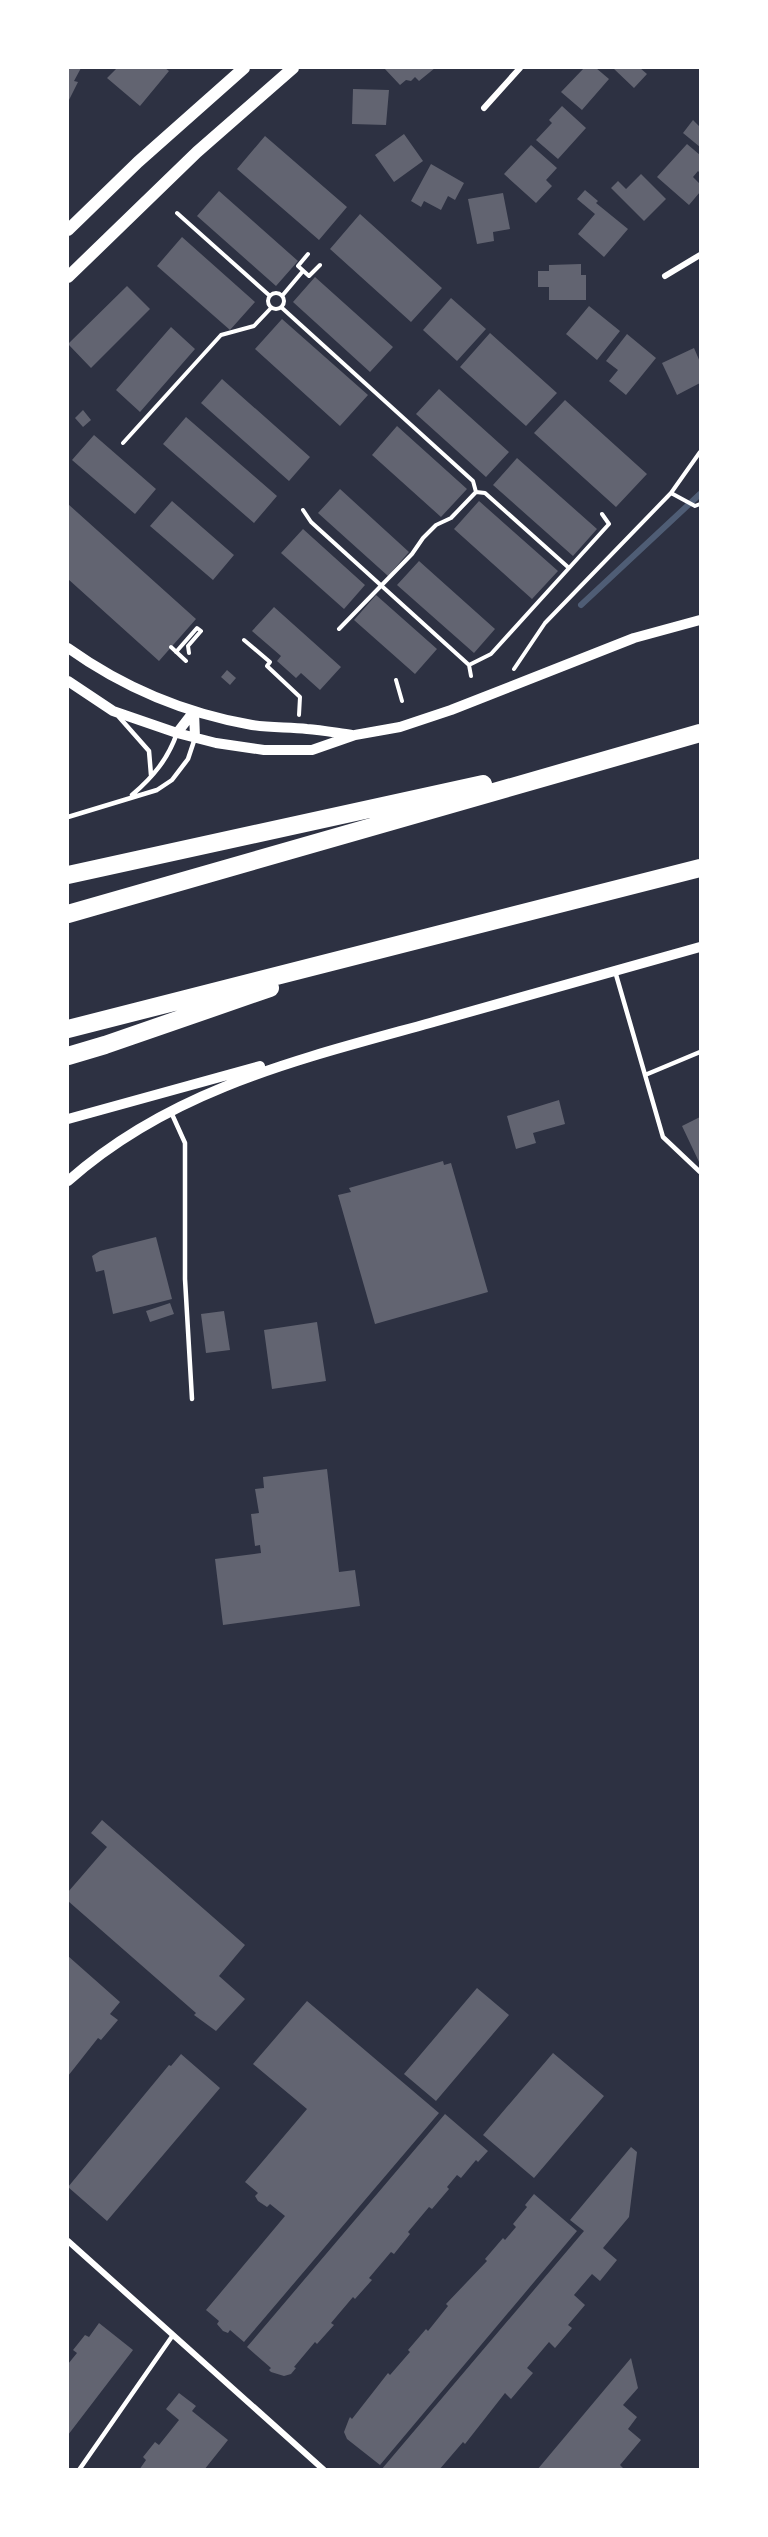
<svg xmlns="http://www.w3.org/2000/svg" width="768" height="2537" font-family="Lato,sans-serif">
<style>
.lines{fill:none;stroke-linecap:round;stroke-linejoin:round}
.stream{stroke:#4f5d75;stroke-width:6}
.building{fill:#626471}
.path{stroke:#fff;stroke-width:4}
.service{stroke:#fff;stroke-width:4.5}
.minor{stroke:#fff;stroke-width:6}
.tertiary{stroke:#fff;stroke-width:10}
.secondary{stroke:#fff;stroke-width:12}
.motorway{stroke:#fff;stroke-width:18}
</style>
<rect width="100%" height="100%" fill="#2d3142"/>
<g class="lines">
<!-- stream -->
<path class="stream" d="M 581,605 L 700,494"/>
</g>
<!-- building -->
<path class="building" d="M 68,68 L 81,68 L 74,81 L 78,82 L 68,102 Z
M 117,68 L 165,68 L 169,71 L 140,106 L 107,78 Z
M 384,68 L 435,68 L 419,81 L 415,77 L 411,81 L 406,80 L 400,85 Z
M 584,68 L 596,68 L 609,79 L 582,110 L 561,92 Z
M 613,68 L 640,68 L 647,74 L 634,88 Z
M 353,89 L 389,90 L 386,125 L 352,124 Z
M 562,106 L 586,128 L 558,159 L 536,140 L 552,123 L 549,120 Z
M 693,120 L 700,127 L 700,147 L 683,133 Z
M 404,134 L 423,161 L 394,182 L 375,155 Z
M 265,136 L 347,207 L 319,240 L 237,169 Z
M 687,144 L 700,155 L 700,173 L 698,171 L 693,177 L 700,184 L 700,192 L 689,205 L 657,177 Z
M 531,145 L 557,168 L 546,180 L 552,186 L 536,203 L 504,174 Z
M 431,164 L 464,183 L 455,200 L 448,196 L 441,210 L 424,201 L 421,207 L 411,201 Z
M 641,174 L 666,199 L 644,221 L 611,188 L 618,181 L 626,189 Z
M 585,190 L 598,201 L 596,203 L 628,229 L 604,257 L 578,234 L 595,214 L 577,199 Z
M 219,191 L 298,261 L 276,286 L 197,216 Z
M 503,193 L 510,229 L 493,232 L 494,241 L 477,244 L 468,199 Z
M 360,214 L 442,288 L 411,322 L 330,249 Z
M 182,237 L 255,302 L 230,330 L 157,266 Z
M 581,264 L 581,275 L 586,275 L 586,300 L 549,300 L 549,287 L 538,287 L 538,271 L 549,271 L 549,265 Z
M 315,277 L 393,347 L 370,372 L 293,302 Z
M 127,286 L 150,309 L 91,368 L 68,344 Z
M 451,298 L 486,329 L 457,361 L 423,330 Z
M 589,306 L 620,331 L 597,360 L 566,334 Z
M 282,319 L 368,395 L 340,426 L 255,349 Z
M 171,327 L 195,349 L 140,412 L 116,390 Z
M 490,333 L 557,393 L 526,426 L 460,367 Z
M 627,334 L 656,358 L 626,395 L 609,381 L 618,370 L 606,361 Z
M 694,348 L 700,362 L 700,383 L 677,395 L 662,363 Z
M 222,379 L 310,457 L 289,481 L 201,403 Z
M 439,389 L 509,452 L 486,477 L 416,414 Z
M 565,400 L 647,474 L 616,507 L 534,433 Z
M 83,410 L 91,420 L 83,427 L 75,418 Z
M 186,417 L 277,496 L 254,523 L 163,444 Z
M 397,426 L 467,489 L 441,517 L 372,455 Z
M 94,435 L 156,489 L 135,514 L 72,460 Z
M 517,458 L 597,529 L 573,556 L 493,485 Z
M 340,489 L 409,552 L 388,576 L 318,513 Z
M 172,501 L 234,555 L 213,580 L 150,526 Z
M 479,501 L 558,571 L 532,599 L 454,529 Z
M 68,504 L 196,619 L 159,661 L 68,579 Z
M 303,529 L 365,585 L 344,609 L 281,553 Z
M 419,561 L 495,629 L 474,653 L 397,585 Z
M 376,595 L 437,649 L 415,674 L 354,620 Z
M 274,607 L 341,667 L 320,690 L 301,673 L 296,678 L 277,661 L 281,656 L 252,631 Z
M 227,670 L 236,678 L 230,685 L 221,677 Z
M 559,1100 L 565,1124 L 533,1133 L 536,1143 L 516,1149 L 507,1116 Z
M 700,1117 L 700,1164 L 682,1126 Z
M 443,1161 L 444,1165 L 451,1163 L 488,1292 L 375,1324 L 338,1195 L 351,1192 L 349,1188 Z
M 156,1237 L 172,1299 L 113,1314 L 104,1270 L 96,1272 L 92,1256 L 100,1251 Z
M 170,1303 L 174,1314 L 150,1322 L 146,1311 Z
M 224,1311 L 230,1350 L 206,1353 L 201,1314 Z
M 317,1322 L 326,1381 L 272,1389 L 264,1330 Z
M 327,1469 L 339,1572 L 355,1570 L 360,1606 L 223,1625 L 215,1559 L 261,1553 L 260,1545 L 255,1546 L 251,1514 L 259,1513 L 255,1489 L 264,1488 L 263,1477 Z
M 102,1820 L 245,1945 L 219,1976 L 245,1999 L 216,2031 L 194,2015 L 196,2013 L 68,1901 L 68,1892 L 107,1847 L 91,1833 Z
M 68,1956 L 120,2002 L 110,2014 L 118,2020 L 101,2040 L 98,2038 L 68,2076 Z
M 477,1988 L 509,2015 L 436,2101 L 404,2074 Z
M 307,2001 L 439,2113 L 244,2342 L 230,2330 L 228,2333 L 223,2331 L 217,2324 L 219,2321 L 206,2310 L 285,2216 L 270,2204 L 267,2207 L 258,2201 L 255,2196 L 258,2193 L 245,2182 L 307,2109 L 253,2064 Z
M 553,2053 L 604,2096 L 534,2178 L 483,2135 Z
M 181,2054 L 220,2088 L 107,2221 L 68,2187 L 169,2065 L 171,2066 Z
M 445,2114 L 488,2151 L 478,2162 L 476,2160 L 461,2178 L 457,2175 L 447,2187 L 449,2189 L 432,2209 L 429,2207 L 408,2232 L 410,2234 L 394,2254 L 391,2252 L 369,2278 L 372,2280 L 355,2299 L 353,2297 L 331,2323 L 334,2325 L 317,2344 L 315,2342 L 294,2367 L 296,2368 L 291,2374 L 284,2376 L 271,2372 L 269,2370 L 271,2368 L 247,2347 Z
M 631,2147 L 637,2152 L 629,2217 L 603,2248 L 617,2260 L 600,2281 L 592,2274 L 574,2295 L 585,2305 L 568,2325 L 572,2328 L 555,2348 L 549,2342 L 527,2368 L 533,2373 L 511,2399 L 505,2393 L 465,2444 L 463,2442 L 439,2470 L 381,2470 L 584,2231 L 570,2220 Z
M 534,2194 L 577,2231 L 380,2465 L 347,2439 L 344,2432 L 349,2419 L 350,2417 L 352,2419 L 388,2373 L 390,2375 L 410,2352 L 408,2350 L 426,2329 L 428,2331 L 448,2306 L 446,2304 L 487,2261 L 485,2259 L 503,2238 L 505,2240 L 516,2227 L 513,2224 L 527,2207 L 525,2205 Z
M 99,2323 L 133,2350 L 68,2435 L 68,2364 L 77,2353 L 73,2350 L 85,2335 L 89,2337 Z
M 631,2358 L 638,2388 L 623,2405 L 637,2417 L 628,2429 L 641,2440 L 620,2465 L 625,2470 L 537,2470 Z
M 179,2393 L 196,2406 L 192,2411 L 228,2440 L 204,2470 L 139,2470 L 146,2460 L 143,2457 L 155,2442 L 159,2445 L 179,2420 L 166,2409 Z"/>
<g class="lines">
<!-- path -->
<path class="path" d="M 177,213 L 270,296
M 308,254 L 298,266 L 309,276 L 320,265
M268 301a8 8 0 1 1 16 0a8 8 0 1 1-16 0Z
M 282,296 L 303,271
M 281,307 L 473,481 L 476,492 L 485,493 L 569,568
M 123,443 L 221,335 L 254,326 L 271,308
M 671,493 L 695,506 L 700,504
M 303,510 L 311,522 L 469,665 L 471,676
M 339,629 L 412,554 L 423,538 L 436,525 L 451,518 L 476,492
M 244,640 L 270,662 L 267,666 L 300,697 L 299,715
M 171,647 L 186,661
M 176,652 L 197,628 L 201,631 L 188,646 L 189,653
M 469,665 L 491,654 L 609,524 L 602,514
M 514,669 L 545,623 L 671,493 L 700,452
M 396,680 L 402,701"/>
<!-- service -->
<path class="service" d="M 119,717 L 149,751 L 151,775
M 132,795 C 153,777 168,759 177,733
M 68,817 L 157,790 L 172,780 L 188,759 L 195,738
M 615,971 L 663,1137 L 700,1172
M 645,1075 L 700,1052
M 171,1112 L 185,1143 L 185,1279 L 192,1399
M 79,2470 L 173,2335"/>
<!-- minor -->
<path class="minor" d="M 484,108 L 520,68
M 665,276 L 700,255
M 68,2241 L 324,2470"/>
<!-- tertiary -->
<path class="tertiary" d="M 68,648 C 124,688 183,713 252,725 C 270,728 289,727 307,729 C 322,730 337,733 352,735
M 68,681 L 113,711 L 177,733 L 216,743 L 264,750 L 312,750 L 355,735 L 400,727 L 451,710 L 634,638 L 700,620
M 194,711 L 195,738
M 177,733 L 194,711
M 68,1119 L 260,1066
M 68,1181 C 171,1089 300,1059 430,1023 C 520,997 610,972 700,947"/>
<!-- secondary -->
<path class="secondary" d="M 68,230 L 138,162 L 244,68
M 68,277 L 197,152 L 293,68"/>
<!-- motorway -->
<path class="motorway" d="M 68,875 L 483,784
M 68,914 L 700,733
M 68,1029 L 700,868
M 68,1056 L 105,1045 L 270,988"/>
</g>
<!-- border -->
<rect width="768" height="2537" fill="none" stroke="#ffffff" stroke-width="138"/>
</svg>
